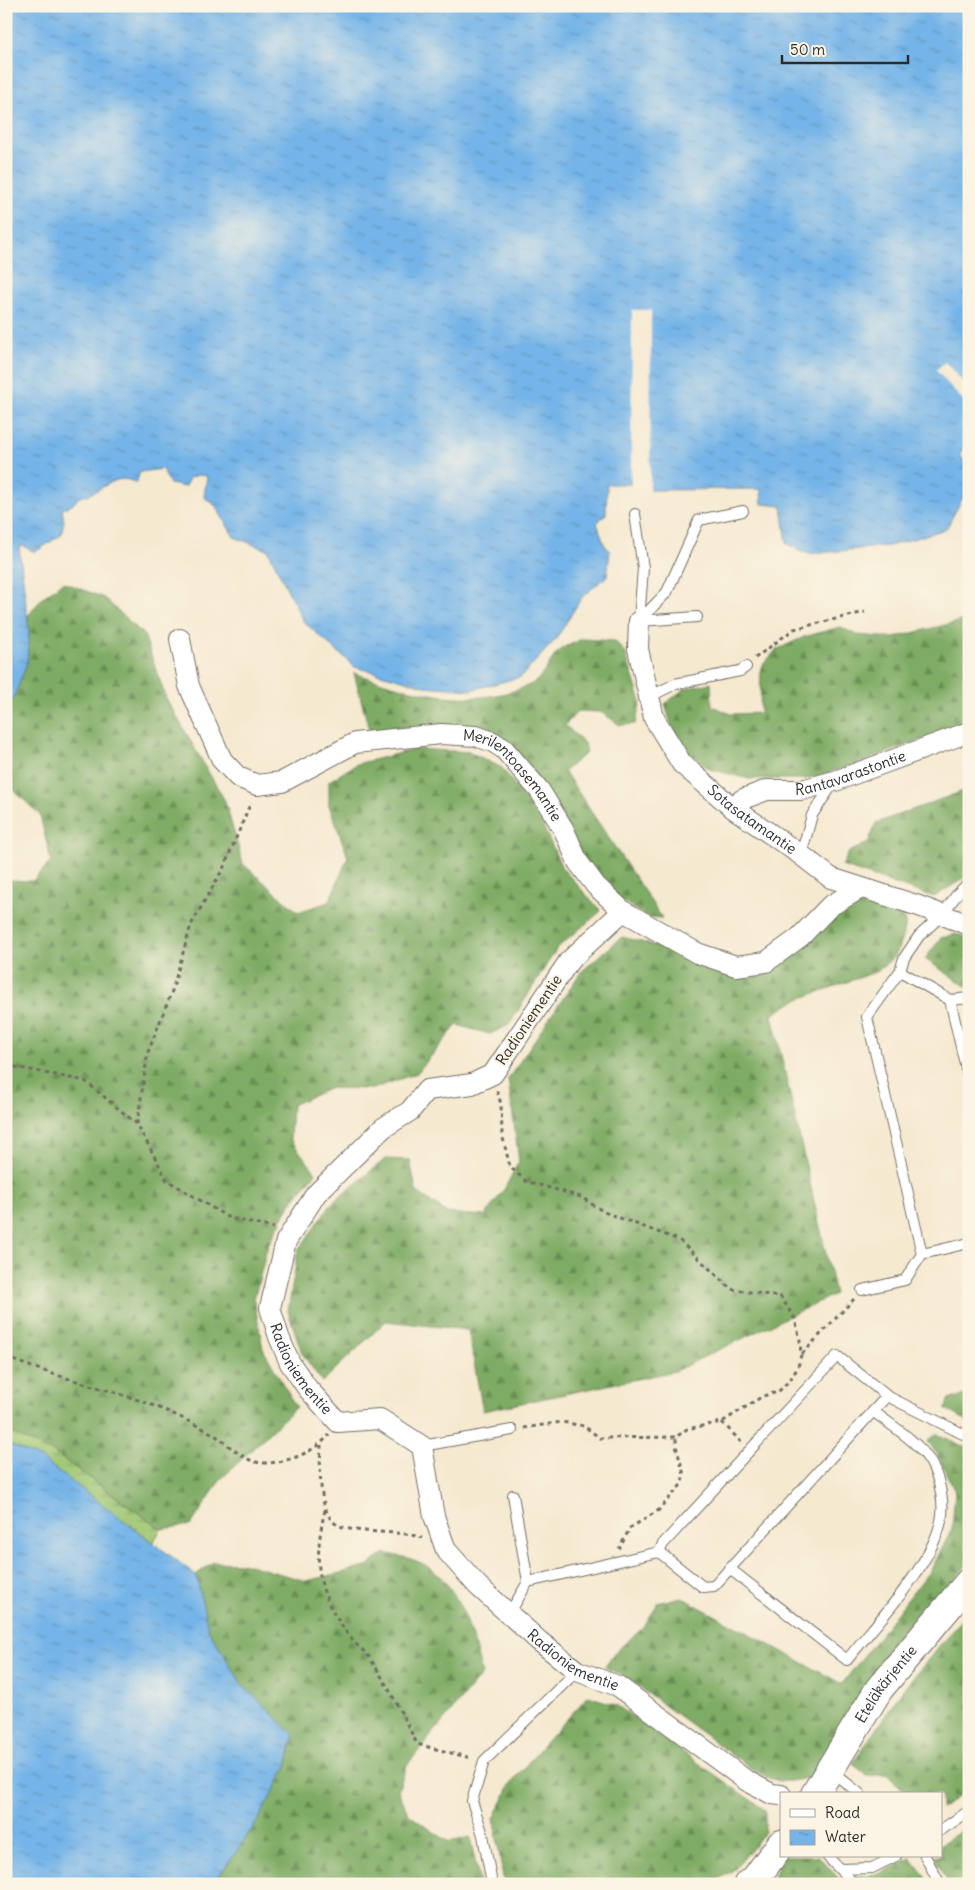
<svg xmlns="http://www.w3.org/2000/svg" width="975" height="1890" font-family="Delius,sans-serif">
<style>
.forest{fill:url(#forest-firs);stroke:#556c48}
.wetland{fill:url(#wetland-marsh);stroke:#65794f}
.water{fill:url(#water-ripples);stroke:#50708a}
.pier{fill:#f5e9d0}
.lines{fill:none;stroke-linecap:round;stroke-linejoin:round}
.lane-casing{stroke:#726e65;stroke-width:12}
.street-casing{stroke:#726e65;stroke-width:22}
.secondary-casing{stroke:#726e65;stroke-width:30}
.path{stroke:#726e65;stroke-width:3;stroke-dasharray:4 4;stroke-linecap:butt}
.lane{stroke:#fff;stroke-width:10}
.street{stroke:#fff;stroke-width:20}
.secondary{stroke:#fff;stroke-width:28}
.labels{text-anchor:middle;stroke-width:4.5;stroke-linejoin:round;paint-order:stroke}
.street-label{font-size:15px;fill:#2b2b2b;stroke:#fcf5e5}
</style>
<defs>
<pattern id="forest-firs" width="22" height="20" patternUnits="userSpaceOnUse" patternTransform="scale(1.25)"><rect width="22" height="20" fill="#7fac65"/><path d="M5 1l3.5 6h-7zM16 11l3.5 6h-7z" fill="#688c53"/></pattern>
<pattern id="wetland-marsh" width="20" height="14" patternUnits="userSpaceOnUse" patternTransform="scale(1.25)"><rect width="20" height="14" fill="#9fc773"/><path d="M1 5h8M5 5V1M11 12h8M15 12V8" fill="none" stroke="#82a25f"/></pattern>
<pattern id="water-ripples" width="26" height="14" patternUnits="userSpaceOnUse" patternTransform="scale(1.25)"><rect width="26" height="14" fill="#75b4e8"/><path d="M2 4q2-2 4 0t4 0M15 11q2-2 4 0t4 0" fill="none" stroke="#6093bc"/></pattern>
</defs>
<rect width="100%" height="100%" fill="#fcf5e5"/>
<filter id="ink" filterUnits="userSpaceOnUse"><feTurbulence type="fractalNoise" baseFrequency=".02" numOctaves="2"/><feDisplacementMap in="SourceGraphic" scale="10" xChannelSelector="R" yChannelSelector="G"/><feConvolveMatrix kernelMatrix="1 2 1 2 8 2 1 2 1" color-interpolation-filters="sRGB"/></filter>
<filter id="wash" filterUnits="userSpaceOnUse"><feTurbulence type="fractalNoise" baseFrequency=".0096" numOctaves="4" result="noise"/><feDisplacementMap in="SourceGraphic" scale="20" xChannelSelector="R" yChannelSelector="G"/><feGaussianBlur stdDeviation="1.12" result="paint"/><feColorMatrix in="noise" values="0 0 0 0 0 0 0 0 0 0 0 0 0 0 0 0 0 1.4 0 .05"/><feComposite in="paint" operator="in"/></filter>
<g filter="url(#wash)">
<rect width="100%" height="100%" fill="#f5e9d0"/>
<!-- forest -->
<path class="forest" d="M 63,582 L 104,598 L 144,635 L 166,698 L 225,801 L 243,864 L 298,912 L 329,902 L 348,857 L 329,805 L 329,781 L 357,764 L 416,749 L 470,752 L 502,768 L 541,822 L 562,868 L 601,911 L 557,948 L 509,1025 L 490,1034 L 457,1025 L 417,1073 L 372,1089 L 331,1088 L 292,1105 L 290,1139 L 316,1173 L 289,1206 L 268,1245 L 254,1299 L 263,1349 L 296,1407 L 220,1480 L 191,1525 L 161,1529 L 53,1452 L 6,1431 L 6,880 L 33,881 L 51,861 L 40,815 L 6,783 L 6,717 L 27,663 L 29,630 L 28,616 L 42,598 Z
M 969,619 L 969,722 L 851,766 L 806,779 L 749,779 L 710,769 L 687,753 L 673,730 L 665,704 L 684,689 L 711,683 L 712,706 L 731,714 L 760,713 L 761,667 L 776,650 L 804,637 L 840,627 L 857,635 L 893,638 Z
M 582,639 L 615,641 L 625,652 L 641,702 L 635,724 L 620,725 L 601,712 L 578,711 L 565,725 L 584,743 L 586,753 L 564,771 L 662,918 L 648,917 L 618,898 L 592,870 L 493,732 L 444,724 L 393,728 L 370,733 L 354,673 C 410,692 474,711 532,684 C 544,678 550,658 561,649 C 567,645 575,643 582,639 Z
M 969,789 L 969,875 L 934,897 L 842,866 L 849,852 L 868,843 L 876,823 Z
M 870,901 L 887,904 L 905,911 L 905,929 L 896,955 L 878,971 L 796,1000 L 772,1015 L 835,1294 L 675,1371 L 483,1411 L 468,1330 L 386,1321 L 322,1382 L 302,1353 L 288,1311 L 298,1251 L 331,1204 L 385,1159 L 410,1160 L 416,1191 L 447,1213 L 485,1216 L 505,1188 L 519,1161 L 508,1079 L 581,972 L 622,937 L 653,945 L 729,975 L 758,977 L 790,960 L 812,936 L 846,907 Z
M 956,934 L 969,938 L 969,988 L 925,959 L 941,938 Z
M 969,1394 L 969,1422 L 946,1409 L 948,1400 Z
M 937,1434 L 969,1449 L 969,1562 L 867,1685 L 810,1777 C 782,1784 776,1783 752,1769 L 624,1676 L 605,1667 L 616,1651 L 643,1628 L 658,1603 L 681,1597 L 842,1684 L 932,1568 L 952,1529 L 955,1492 L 937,1454 L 928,1441 Z
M 385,1553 C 396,1556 408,1557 419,1562 C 460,1580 472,1634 482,1674 L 407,1765 L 398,1790 L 409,1815 L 449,1842 L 470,1837 L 480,1884 L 213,1884 L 257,1822 L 287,1766 L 294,1736 L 241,1683 L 208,1629 L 196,1575 L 213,1562 L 242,1563 L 306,1581 L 366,1567 Z
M 969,1610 L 969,1788 L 941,1809 L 941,1794 L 908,1794 L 886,1774 L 867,1776 L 853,1763 L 902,1691 Z
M 588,1696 L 616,1705 L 765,1810 L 765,1832 L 735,1869 L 711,1884 L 504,1884 L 494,1819 L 510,1785 L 537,1752 Z
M 969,1826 L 969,1884 L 948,1884 L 934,1856 L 941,1856 L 941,1844 Z
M 783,1856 L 818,1856 L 844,1884 L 770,1884 Z
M 911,1858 L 931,1884 L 864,1884 L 856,1876 L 879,1874 Z"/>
<!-- wetland -->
<path class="wetland" d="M 6,1431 L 53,1452 L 161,1529 L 154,1541 L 141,1549 L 6,1477 Z"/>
<!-- water -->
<path class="water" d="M 6,6 L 969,6 L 969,442 L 964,445 L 960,454 L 969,471 L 969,486 L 946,529 L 889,546 L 809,554 L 787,544 L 782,506 L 762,504 L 761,489 L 650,490 L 650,484 L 607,484 L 606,514 L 597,523 L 604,544 L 610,552 L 607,576 L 582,597 L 556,639 L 521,677 L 471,690 L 425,686 L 355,667 L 303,621 L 268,550 L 234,537 L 215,505 L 204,497 L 207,476 L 198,475 L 189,478 L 185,487 L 170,484 L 162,469 L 140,472 L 136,483 C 114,470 102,494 79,497 L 72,505 L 62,509 L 64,521 L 61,535 L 35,552 L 23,546 L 19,547 L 29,630 L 27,663 L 6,717 Z
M 6,1443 L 42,1459 L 196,1575 L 208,1629 L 241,1683 L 294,1735 L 287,1766 L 257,1822 L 213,1884 L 6,1884 Z"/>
<!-- pier -->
<path class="pier" d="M 632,310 L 651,310 L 650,493 L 648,487 L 631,486 Z
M 945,362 L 969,389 L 969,407 L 936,370 Z"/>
</g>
<g filter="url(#ink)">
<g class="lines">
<defs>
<path id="lane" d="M 635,514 L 643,568 L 639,621
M 639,621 L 667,592 L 699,520 L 743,511
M 639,621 L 697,617
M 649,697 L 675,684 L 740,671 L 746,667
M 801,855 L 812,815 L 833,784
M 969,883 L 958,893 L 942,915 L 919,936 L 904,958 L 900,971 L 867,1017 L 922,1254 L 969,1243
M 900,971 L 950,1000 L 969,1081
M 950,1000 L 969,998
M 862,1290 L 905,1280 L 922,1254
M 887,1396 L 714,1586 L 703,1587 L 659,1552 L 663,1544 L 837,1356 L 887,1396 L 969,1437
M 422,1446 L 512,1430
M 513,1495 L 528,1582
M 730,1569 L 847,1660 C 876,1623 931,1567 941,1521 C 945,1504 940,1481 932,1465 C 921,1443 893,1427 873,1411
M 509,1614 L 528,1582 L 659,1552
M 830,1770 L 860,1794
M 941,1830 L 969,1811
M 827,1856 L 854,1884
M 925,1856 L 940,1884
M 840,1869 L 872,1868 L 896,1856
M 492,1884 L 483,1835 L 472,1801 L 484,1761 L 577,1671"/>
<g id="street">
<path id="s1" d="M 639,621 L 638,649 L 654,718 L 682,764 L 733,808 L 801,855 L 831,878 L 919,906 L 969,925"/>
<path id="s2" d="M 180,639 L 189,686 L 222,760 L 238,777 L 257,785 L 282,782 L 355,743 L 441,734 L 476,736 L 493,742 L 504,749 L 540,791 L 564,830 L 578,862 L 596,886 L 623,911 L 697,953 L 736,966 L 766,962 L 800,937 L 830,906 L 861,888"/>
<path id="s3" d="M 733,808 L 743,799 L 767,790 L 802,790 L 835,781 L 969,732"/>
<path id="s4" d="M 623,911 L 569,961 L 493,1074 L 472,1084 L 427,1090 L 410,1111 L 383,1128 L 316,1194 L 286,1241 L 270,1308 L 279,1337 L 290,1363 L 308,1389 L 338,1422 L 380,1419 L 422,1446 L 434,1516 L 446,1550 L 478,1586 L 539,1641 L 577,1671 L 618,1686 L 747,1781 L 772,1794 L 781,1795"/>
</g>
<g id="secondary">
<path id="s5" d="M 815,1794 L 879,1689 L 969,1582"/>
<path d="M 748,1884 L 755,1879 L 781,1844"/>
</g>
</defs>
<!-- lane casing -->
<use href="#lane" class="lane-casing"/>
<!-- street casing -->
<use href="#street" class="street-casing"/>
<!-- secondary casing -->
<use href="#secondary" class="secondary-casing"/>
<!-- path -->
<path class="path" d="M 755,658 L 794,629 L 865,612
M 6,1065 L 85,1081 L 137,1124 L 167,1180 L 229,1218 L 274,1228
M 497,1091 L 501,1104 L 502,1134 L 510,1167 L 526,1181 L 581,1197 L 604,1212 L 679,1240 L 731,1289 L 781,1297 L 795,1319 L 800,1340 L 801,1355 L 798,1367 L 790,1380 L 778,1392 L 763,1396 L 722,1422 L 687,1429 L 676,1437 L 676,1446 L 684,1475 L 681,1485 L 659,1510 L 630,1528 L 619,1549
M 137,1124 L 148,1052 L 172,991 L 191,925 L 224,867 L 251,802
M 802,1354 L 854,1299
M 6,1357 C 63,1381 127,1391 182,1418 C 193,1424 206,1429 216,1436 C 230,1446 244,1461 261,1463 C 285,1464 314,1453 329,1435
M 722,1422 L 741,1442
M 524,1428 L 562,1422 L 584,1426 L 600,1438 L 676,1437
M 321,1445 C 320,1465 317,1515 338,1525 C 350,1531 367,1531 380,1532 C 395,1533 409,1533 422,1538
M 325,1510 C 312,1566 317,1595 353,1641 C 358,1647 365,1651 369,1657 C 388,1685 402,1714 417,1744 L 471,1758"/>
<!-- lane -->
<use href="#lane" class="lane"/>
<!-- street -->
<use href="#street" class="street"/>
<!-- secondary -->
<use href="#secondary" class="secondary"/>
</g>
</g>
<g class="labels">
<!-- street labels -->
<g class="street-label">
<text dy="5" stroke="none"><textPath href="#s3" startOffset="125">Rantavarastontie</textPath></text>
<text dy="5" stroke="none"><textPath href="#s2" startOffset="456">Merilentoasemantie</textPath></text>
<text dy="5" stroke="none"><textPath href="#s1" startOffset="242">Sotasatamantie</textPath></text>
<text transform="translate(529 1020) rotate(-56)" y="5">Radioniementie</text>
<text dy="5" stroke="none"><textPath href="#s4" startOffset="625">Radioniementie</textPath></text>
<text dy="5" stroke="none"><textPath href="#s4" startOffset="1060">Radioniementie</textPath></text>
<text dy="5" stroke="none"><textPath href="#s5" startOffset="131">Eteläkärjentie</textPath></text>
</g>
</g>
<!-- margin -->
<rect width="975" height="1890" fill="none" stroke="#fcf5e5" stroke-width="25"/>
<!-- legend -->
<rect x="780" y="1792" width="162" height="65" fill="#fcf5e5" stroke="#a8a49b"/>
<rect x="790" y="1809" width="25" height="8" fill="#ffffff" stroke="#a8a49b"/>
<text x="825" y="1818" font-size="15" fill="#2b2b2b">Road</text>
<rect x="790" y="1830" width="25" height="15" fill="url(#water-ripples)" stroke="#a8a49b"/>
<text x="825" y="1842" font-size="15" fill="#2b2b2b">Water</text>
<!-- scale -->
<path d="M782 55v8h126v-8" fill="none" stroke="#2b2b2b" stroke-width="2.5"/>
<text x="790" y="55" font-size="15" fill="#2b2b2b" stroke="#fcf5e5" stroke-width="4" paint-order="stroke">50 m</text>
</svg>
